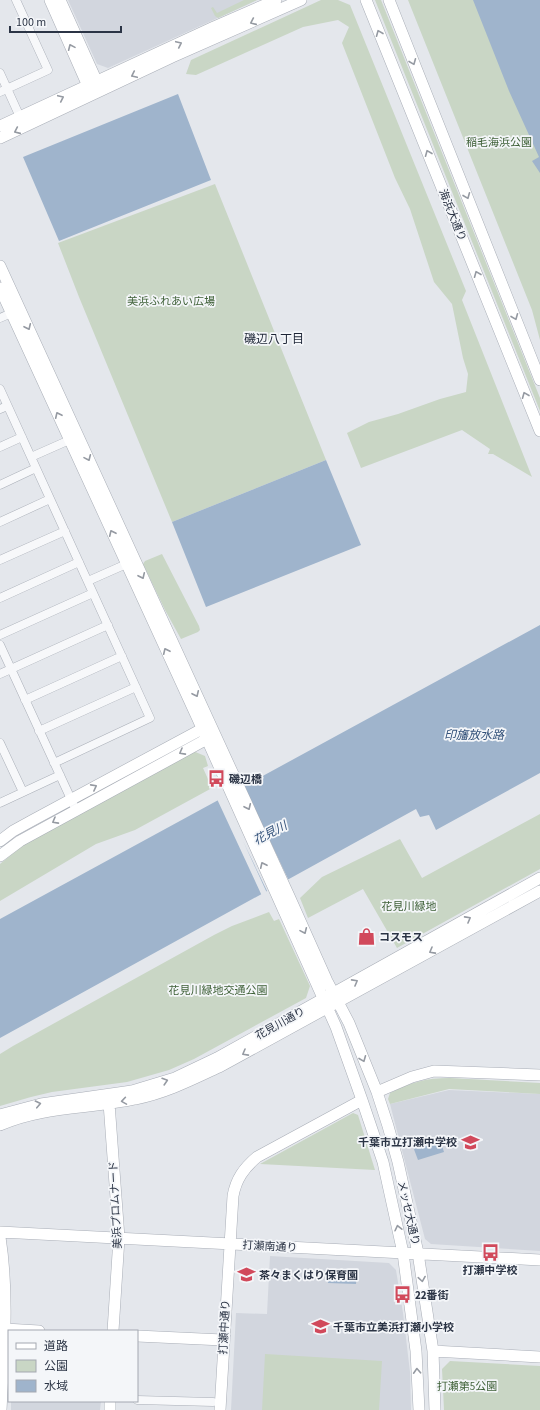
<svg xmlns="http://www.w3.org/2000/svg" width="540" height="1410" font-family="'Source Sans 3','Noto Sans JP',sans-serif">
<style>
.built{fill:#d2d6de}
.green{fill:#c9d6c5}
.water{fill:#9fb4cc}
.pier{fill:#e4e7ec}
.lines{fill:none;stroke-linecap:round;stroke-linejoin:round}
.street-casing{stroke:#a9aeb7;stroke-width:9}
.secondary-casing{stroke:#a9aeb7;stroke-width:12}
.street{stroke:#f7f8fa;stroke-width:8}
.secondary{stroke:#fff;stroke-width:11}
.oneway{stroke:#959aa2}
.labels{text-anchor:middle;stroke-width:3.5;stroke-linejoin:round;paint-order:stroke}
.park-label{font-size:11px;fill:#3f6138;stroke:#f4f6f9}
.street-label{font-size:11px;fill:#2b3445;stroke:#f4f6f9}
.poi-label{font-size:11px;font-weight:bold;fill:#2b3445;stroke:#f4f6f9;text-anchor:start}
.neighbourhood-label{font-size:12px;fill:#1d2536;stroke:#f4f6f9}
.water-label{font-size:12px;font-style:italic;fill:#34527a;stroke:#f4f6f9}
</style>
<rect width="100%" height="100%" fill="#e4e7ec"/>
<!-- built -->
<path class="built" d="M 68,0 L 257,0 L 108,68 L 97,64 Z
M 449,1090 L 540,1094 L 540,1251 L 431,1244 L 425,1239 L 390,1104 Z
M 270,1256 L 389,1263 L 396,1270 L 403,1313 L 410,1372 L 411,1410 L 231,1410 L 236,1313 L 267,1314 Z
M 11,1401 L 101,1401 L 100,1410 L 11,1410 Z"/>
<!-- green -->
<path class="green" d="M 244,0 L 257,0 L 218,18 L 215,16 L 211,8 L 213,7 L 217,13 Z
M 321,0 L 338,0 L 350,5 L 466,291 L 462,300 L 532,477 L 493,454 L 488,454 L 490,449 L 462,430 L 361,468 L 347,433 L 369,422 L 398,414 L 440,399 L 466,392 L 468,374 L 463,358 L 452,304 L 434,282 L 410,209 L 395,178 L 342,43 L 349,27 L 338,20 L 303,27 L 196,75 L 186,74 L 191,60 Z
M 375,0 L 381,0 L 540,398 L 540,411 Z
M 408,0 L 525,0 L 540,41 L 540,340 L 532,310 Z
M 215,184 L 326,460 L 172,522 L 79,297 L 58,243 Z
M 162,554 L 199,626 L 200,630 L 198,632 L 181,639 L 165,610 L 143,564 L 145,561 Z
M 193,751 L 205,756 L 208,766 L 203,768 L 212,788 L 135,830 L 96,844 L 0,901 L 0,864 L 23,845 Z
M 540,814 L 540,869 L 397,948 L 363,889 L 308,918 L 300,898 L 322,877 L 400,839 L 422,878 Z
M 269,912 L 274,921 L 279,919 L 310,986 L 306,998 L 194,1059 L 169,1070 L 127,1082 L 52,1092 L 31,1097 L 0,1106 L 0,1054 L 13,1046 L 214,935 L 232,926 Z
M 450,1078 L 540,1083 L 540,1094 L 449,1089 L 390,1104 L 388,1099 L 390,1093 C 411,1082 426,1078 450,1078 Z
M 353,1113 L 358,1115 L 375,1170 L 260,1164 Z
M 265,1354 L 382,1361 L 379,1410 L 262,1410 Z
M 450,1361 L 540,1366 L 540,1410 L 444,1410 L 442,1369 Z"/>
<!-- water -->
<path class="water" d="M 473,0 L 540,0 L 540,173 L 532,161 L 539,157 L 509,91 Z
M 178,94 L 211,180 L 59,241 L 23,157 Z
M 326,460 L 361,545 L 206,607 L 172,522 Z
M 540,625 L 540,773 L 436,830 L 429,815 L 420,817 L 416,809 L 0,1038 L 0,919 Z
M 439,1136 L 444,1152 L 418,1160 L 412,1144 Z
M 329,1269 L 357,1270 L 356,1284 L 328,1283 Z"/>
<!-- pier -->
<path class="pier" d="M 243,784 L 289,881 L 268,893 L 243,841 L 267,893 L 262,896 L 217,799 Z"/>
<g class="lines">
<defs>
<path id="street" d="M 0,73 L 20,117
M 0,92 L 48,70 L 16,0
M 0,318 L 16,311
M 0,389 L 150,718 L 54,763
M 0,409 L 7,406
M 0,447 L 22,437
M 31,457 L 74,438
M 0,485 L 36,468
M 0,522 L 50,499
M 0,560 L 65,531
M 88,581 L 131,562
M 0,598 L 79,562
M 0,635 L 93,593
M 0,645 L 76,810
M 0,674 L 108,625
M 25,700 L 122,656
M 39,731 L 136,687
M 0,743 L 23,792
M 0,803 L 60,775
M 137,1400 L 213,1402"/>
<path id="secondary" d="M 50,0 L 88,86 L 93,90
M 60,0 L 97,82 L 97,88
M 366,0 L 540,431
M 389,0 L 540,380
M 0,126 L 214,27 L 276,0
M 0,138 L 172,57 L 301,0
M 0,266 L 289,896 L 327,981 L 349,1023 L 377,1092 L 388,1126 L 398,1162 L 418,1253 L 433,1351 L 435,1410
M 0,288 L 197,717 L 336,1027 L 362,1100 L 383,1162 L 403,1253 L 416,1351 L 419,1410
M 0,841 L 13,831 L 33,820 L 202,729 L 213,730 L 207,739 L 20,841 L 0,856
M 377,1092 L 412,1077 L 434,1071 L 540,1075
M 109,1103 L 119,1238 L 113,1331
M 0,1115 L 41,1104 L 132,1091 L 175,1078 L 217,1058 L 540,878
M 0,1125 C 43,1106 90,1109 135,1099 C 166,1093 193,1079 221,1066 L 540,891
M 0,1232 L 540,1260
M 0,1237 C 9,1295 4,1352 1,1410
M 5,1329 L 39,1331
M 137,1336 L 223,1340
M 433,1351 L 540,1357
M 110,1410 L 110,1401
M 220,1410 L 233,1196 C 236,1179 244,1168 257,1157 L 362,1100"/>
</defs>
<!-- street casing -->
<use href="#street" class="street-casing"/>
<!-- secondary casing -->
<use href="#secondary" class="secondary-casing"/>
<!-- street -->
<use href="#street" class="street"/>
<!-- secondary -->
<use href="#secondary" class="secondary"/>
</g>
<!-- one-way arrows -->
<defs><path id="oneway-chevron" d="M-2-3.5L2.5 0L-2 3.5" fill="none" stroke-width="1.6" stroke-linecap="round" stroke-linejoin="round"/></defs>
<g class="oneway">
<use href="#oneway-chevron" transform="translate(253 22) rotate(156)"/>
<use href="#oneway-chevron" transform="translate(379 33) rotate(-112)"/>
<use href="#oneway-chevron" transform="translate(179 44) rotate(-25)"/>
<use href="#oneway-chevron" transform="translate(71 47) rotate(-114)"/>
<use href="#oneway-chevron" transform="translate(413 62) rotate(68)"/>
<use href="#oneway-chevron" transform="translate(134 75) rotate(155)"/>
<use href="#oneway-chevron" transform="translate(61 98) rotate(-25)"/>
<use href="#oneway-chevron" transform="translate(17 131) rotate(156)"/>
<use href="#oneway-chevron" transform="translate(428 153) rotate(-112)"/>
<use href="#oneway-chevron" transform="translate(467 196) rotate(68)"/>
<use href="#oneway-chevron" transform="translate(477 274) rotate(-112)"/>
<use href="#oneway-chevron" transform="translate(515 317) rotate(68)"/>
<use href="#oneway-chevron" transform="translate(28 327) rotate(65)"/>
<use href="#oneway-chevron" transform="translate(525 395) rotate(-112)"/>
<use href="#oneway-chevron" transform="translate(58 415) rotate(-115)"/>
<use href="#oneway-chevron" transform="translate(88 458) rotate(66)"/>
<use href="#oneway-chevron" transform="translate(112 533) rotate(-115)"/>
<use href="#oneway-chevron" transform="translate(142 576) rotate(65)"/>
<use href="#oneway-chevron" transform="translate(166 651) rotate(-115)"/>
<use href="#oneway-chevron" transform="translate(196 694) rotate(65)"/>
<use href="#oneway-chevron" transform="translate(182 752) rotate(151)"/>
<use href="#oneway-chevron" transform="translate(94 787) rotate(-28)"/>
<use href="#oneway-chevron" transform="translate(248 807) rotate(65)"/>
<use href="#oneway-chevron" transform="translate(55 821) rotate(151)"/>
<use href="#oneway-chevron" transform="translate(263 865) rotate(-115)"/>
<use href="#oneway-chevron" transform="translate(468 919) rotate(-29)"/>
<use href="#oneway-chevron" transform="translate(304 931) rotate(66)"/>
<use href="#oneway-chevron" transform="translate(432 951) rotate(151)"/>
<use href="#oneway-chevron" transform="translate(355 982) rotate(-29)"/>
<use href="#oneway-chevron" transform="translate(245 1053) rotate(151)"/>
<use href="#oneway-chevron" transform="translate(363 1059) rotate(68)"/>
<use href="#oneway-chevron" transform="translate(165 1081) rotate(-17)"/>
<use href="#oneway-chevron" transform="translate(124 1101) rotate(171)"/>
<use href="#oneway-chevron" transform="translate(38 1104) rotate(-12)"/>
<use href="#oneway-chevron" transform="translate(398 1228) rotate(-103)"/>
<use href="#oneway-chevron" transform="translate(422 1279) rotate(81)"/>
<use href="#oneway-chevron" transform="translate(417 1371) rotate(-93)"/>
</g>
<!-- icons -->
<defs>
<symbol id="bus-bare" viewBox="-9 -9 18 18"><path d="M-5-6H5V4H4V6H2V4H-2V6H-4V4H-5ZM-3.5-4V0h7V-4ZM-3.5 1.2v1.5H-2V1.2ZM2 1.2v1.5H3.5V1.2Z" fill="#d1495b" stroke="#f4f6f9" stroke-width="2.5" paint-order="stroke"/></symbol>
<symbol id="shop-bare" viewBox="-9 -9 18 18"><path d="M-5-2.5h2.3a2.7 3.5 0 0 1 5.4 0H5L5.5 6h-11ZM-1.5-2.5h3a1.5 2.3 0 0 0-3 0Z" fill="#d1495b" stroke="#f4f6f9" stroke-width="2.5" paint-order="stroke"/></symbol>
<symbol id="school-bare" viewBox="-9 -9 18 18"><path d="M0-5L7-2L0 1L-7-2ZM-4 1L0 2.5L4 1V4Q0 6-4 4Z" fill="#d1495b" stroke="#f4f6f9" stroke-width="2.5" paint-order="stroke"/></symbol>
</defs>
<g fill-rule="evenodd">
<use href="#bus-bare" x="204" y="766" width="25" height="25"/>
<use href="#shop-bare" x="354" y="924" width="25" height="25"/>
<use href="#school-bare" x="458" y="1130" width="25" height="25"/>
<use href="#bus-bare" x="478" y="1240" width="25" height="25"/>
<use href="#school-bare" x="234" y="1262" width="25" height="25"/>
<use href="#bus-bare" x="390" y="1282" width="25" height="25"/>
<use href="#school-bare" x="308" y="1314" width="25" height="25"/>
</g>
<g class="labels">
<!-- park labels -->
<g class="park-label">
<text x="499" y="146">稲毛海浜公園</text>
<text x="171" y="305">美浜ふれあい広場</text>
<text x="409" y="910">花見川緑地</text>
<text x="218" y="994">花見川緑地交通公園</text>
<text x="467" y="1390">打瀬第5公園</text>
</g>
<!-- street labels -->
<g class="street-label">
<text transform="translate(453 215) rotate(68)" y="4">海浜大通り</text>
<text transform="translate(280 1023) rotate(-29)" y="4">花見川通り</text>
<text transform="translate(115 1205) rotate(-93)" y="4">美浜プロムナード</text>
<text transform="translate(409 1213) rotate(77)" y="4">メッセ大通り</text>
<text transform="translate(270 1246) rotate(3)" y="4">打瀬南通り</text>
<text transform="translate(224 1327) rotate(-87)" y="4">打瀬中通り</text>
</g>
<!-- poi labels -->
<g class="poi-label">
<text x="229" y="783">磯辺橋</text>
<text x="379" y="941">コスモス</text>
<text x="457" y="1146" text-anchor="end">千葉市立打瀬中学校</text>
<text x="490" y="1274" text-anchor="middle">打瀬中学校</text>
<text x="259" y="1279">茶々まくはり保育園</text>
<text x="415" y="1299">22番街</text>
<text x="333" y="1331">千葉市立美浜打瀬小学校</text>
</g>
<!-- neighbourhood labels -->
<g class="neighbourhood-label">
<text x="274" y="343">磯辺八丁目</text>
</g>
<!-- water labels -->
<g class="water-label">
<text x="474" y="739">印旛放水路</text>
<text transform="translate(270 833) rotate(-28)" y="4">花見川</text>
</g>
</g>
<!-- legend -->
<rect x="8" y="1330" width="130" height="72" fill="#f4f6f9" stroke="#a4a8b1"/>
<rect x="16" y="1343" width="20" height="6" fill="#ffffff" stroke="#a4a8b1"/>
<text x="44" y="1350" font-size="12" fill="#2b3445">道路</text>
<rect x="16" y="1360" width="20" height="12" fill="#c9d6c5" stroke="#a4a8b1"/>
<text x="44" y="1370" font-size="12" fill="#2b3445">公園</text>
<rect x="16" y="1380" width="20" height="12" fill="#9fb4cc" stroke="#a4a8b1"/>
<text x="44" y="1390" font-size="12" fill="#2b3445">水域</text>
<!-- scale -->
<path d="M10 26v6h111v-6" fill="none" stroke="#2b3445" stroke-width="2"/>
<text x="16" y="26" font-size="12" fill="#2b3445" stroke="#f4f6f9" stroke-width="3" paint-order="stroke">100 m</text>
</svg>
